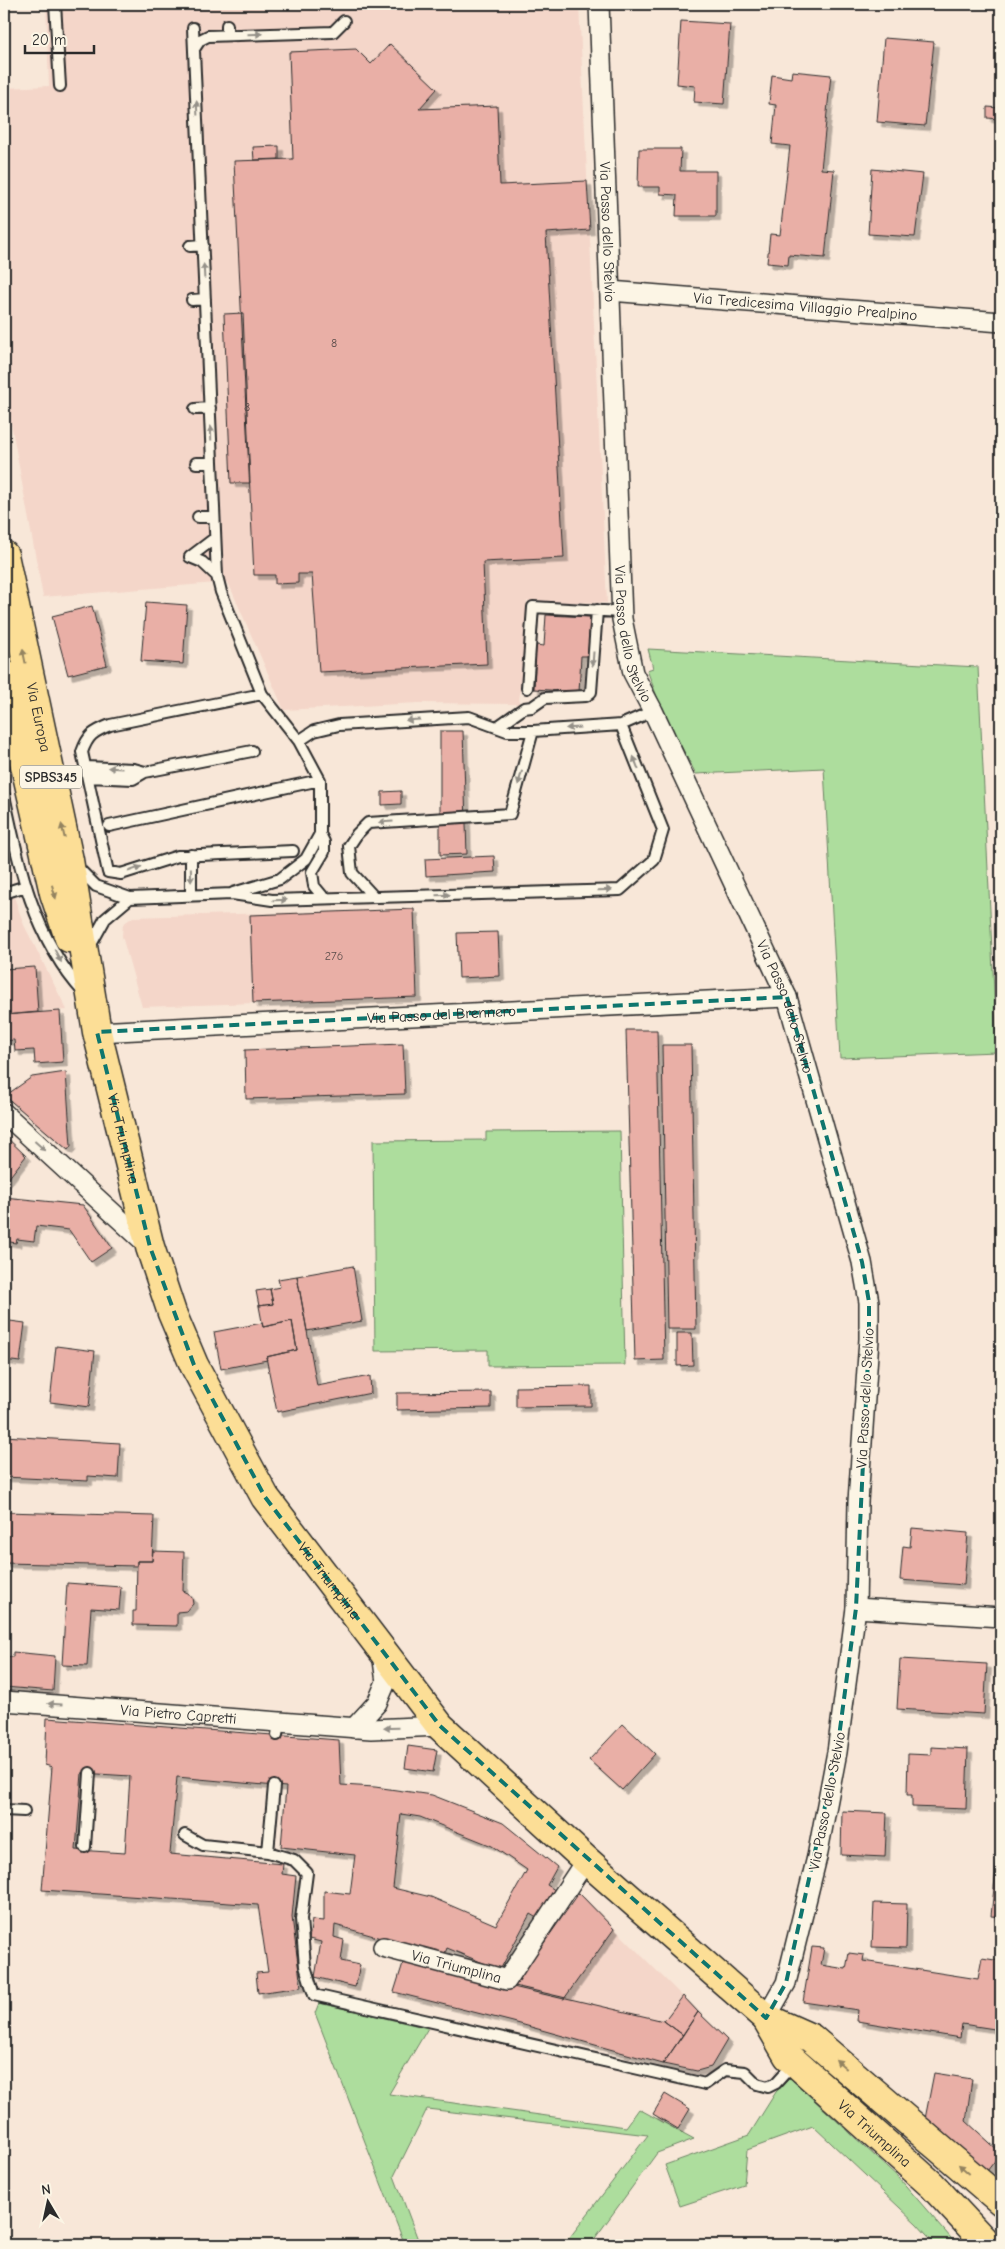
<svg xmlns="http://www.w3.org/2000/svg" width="1005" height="2249" font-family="'Comic Neue',sans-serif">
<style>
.built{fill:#f4d6c9}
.green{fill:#addd9d;stroke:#6c8464}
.building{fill:#e9afa6;stroke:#2b2b2b;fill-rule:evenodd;filter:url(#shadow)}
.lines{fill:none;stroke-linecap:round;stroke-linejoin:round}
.service-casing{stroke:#2b2b2b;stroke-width:14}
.minor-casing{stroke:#2b2b2b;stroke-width:22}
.primary-casing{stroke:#2b2b2b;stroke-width:31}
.service{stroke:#fcf5e5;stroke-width:10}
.minor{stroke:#fcf5e5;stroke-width:19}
.primary{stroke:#fcde96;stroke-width:28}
.oneway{fill:#949088}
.oneway2{fill:#948460}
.marked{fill:none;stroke:#0f766e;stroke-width:4;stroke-dasharray:10 6;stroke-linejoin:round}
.labels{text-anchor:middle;stroke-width:4;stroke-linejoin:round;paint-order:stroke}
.number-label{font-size:12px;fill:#5a4c4a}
.shield{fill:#fcf5e5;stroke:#6a6863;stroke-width:1}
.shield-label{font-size:14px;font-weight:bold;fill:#2b2b2b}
.street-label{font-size:15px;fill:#2b2b2b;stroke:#fcf5e5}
</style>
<defs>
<filter id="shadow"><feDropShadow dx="4.5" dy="4.5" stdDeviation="0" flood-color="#0004"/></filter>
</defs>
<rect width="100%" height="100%" fill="#f8e7d8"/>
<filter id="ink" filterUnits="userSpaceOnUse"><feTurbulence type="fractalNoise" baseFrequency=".02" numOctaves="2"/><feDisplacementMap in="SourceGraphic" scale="10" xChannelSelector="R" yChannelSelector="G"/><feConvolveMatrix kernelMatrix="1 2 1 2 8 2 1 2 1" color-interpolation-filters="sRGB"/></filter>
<g filter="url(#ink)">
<!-- built -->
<path class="built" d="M 46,4 L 579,4 L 607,603 L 527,601 L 519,704 L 418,703 L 284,710 L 228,582 L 43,597 L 6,396 L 4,393 L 4,88 L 49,86 Z
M 4,868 L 24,925 L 67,1010 L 4,1015 Z
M 414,909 L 417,997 L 142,1007 L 122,936 L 123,924 L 133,917 Z
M 579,1893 L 698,2012 L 663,2064 L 513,2022 L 394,1992 L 404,1960 L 513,1987 Z"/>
<!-- green -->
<path class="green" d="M 648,649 L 978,667 L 997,1052 L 840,1058 L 824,768 L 696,774 L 662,710 L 647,670 L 653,668 Z
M 620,1131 L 625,1365 L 488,1366 L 488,1350 L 375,1351 L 373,1141 L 486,1140 L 486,1132 Z
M 319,2003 L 428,2028 L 389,2094 L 626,2127 L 639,2109 L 694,2139 L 657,2153 L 590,2245 L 564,2245 L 648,2135 L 427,2109 L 394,2176 L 420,2245 L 405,2245 L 315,2013 Z
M 790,2078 L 899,2178 L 957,2245 L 936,2245 L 917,2224 L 813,2126 L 747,2150 L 744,2185 L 680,2206 L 665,2165 L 749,2135 L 776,2092 Z"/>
<!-- building -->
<path class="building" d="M 681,21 L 730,24 L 724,104 L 694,102 L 695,86 L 677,84 Z
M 884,38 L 934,42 L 925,126 L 877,122 Z
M 390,44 L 437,89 L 419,109 L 497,106 L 500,185 L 587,181 L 590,230 L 546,233 L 564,558 L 483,562 L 487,664 L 319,672 L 312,574 L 298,574 L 298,583 L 275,584 L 275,575 L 254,575 L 234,161 L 293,159 L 289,52 L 356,49 L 371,64 Z
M 792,71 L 831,75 L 821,169 L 834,170 L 825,258 L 789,255 L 788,265 L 767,263 L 770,234 L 780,235 L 790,146 L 772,144 L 776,105 L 769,104 L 772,75 L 791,78 Z
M 987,107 L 1001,108 L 1001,119 L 987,118 Z
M 279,146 L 279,159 L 254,160 L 253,147 Z
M 639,149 L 681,149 L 680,171 L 716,171 L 716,216 L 676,216 L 677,195 L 660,194 L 660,187 L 638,187 Z
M 872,169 L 923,174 L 915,237 L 868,234 Z
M 243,313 L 250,483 L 231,483 L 224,314 Z
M 146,602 L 187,605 L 183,664 L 141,661 Z
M 92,606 L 107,665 L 68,675 L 52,616 Z
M 546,615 L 590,617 L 588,656 L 581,656 L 579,692 L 534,689 L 536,645 L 544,646 Z
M 440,731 L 463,731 L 467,854 L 440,855 Z
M 401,791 L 401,804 L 382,805 L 382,792 Z
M 494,856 L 495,872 L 426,876 L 425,859 Z
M 414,909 L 417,997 L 253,1003 L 250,915 Z
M 498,932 L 500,976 L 459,978 L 457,933 Z
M 35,967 L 38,1012 L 4,1015 L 4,969 Z
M 60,1011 L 63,1062 L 35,1064 L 34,1050 L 15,1051 L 14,1040 L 4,1041 L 4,1015 Z
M 626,1030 L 657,1030 L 664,1360 L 635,1361 Z
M 403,1044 L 405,1094 L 246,1099 L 245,1050 Z
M 662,1045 L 691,1045 L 696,1329 L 667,1329 Z
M 66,1072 L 71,1146 L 68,1150 L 5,1096 L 32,1077 Z
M 4,1135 L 26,1156 L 4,1184 Z
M 4,1197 L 83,1205 L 112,1248 L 91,1262 L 69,1230 L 36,1226 L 34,1241 L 17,1239 L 16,1243 L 4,1241 Z
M 353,1266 L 362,1321 L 307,1331 L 297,1276 Z
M 297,1276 L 317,1386 L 370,1376 L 371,1393 L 277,1412 L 266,1357 L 297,1350 L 292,1321 L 263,1327 L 259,1306 L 273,1304 L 270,1289 L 280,1287 L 278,1279 Z
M 270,1289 L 273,1304 L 259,1306 L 256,1291 Z
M 10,1321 L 25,1323 L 20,1362 L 4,1360 L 4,1330 L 8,1330 Z
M 292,1321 L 297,1350 L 266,1357 L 267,1360 L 221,1369 L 214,1332 L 262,1323 L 263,1327 Z
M 677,1333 L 692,1333 L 693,1365 L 677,1366 Z
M 56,1346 L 95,1351 L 89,1407 L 50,1402 Z
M 591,1386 L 591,1406 L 516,1407 L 516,1387 Z
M 491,1392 L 491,1408 L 397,1410 L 397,1393 Z
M 4,1436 L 120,1443 L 118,1478 L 88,1476 L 88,1481 L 4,1477 Z
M 4,1512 L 154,1516 L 152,1561 L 137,1561 L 137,1566 L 4,1563 Z
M 912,1528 L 968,1533 L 964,1585 L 900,1580 L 903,1546 L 910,1547 Z
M 153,1551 L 184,1552 L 183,1591 L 188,1593 L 192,1598 L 193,1604 L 187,1611 L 177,1612 L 177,1626 L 133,1625 L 133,1611 L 136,1611 L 137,1561 L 152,1561 Z
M 67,1583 L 121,1587 L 119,1610 L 91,1608 L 87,1666 L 62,1665 Z
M 13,1652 L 55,1656 L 53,1691 L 4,1687 L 4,1656 L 13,1657 Z
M 900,1659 L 987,1664 L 984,1714 L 897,1709 Z
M 47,1718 L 339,1740 L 341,1785 L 375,1787 L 432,1795 L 503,1823 L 557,1867 L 547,1885 L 558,1892 L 540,1920 L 530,1914 L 500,1970 L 447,1948 L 444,1956 L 335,1925 L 334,1937 L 344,1940 L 341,1961 L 360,1965 L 355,1987 L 315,1977 L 321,1942 L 309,1939 L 312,1920 L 324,1921 L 324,1891 L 350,1894 L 355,1855 L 281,1847 L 286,1787 L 177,1777 L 170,1854 L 283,1864 L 282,1874 L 296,1876 L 292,1917 L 301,1987 L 258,1993 L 256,1973 L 268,1972 L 258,1905 L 42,1890 L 52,1767 L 45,1765 ZM 82,1773 L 130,1776 L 125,1853 L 76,1850 ZM 401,1814 L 420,1817 L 492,1846 L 527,1870 L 496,1925 L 431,1897 L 393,1888 Z
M 623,1724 L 655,1754 L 622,1790 L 589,1760 Z
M 408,1746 L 437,1750 L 433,1772 L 405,1768 Z
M 931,1747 L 968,1749 L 966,1809 L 912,1807 L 912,1795 L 907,1795 L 908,1754 L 931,1755 Z
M 842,1811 L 887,1813 L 885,1857 L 841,1855 Z
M 999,1841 L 1001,1841 L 1001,1917 L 991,1916 Z
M 579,1893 L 614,1929 L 564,1999 L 513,1987 Z
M 874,1903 L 907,1904 L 906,1948 L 872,1947 Z
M 812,1947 L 824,1948 L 821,1965 L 846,1969 L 849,1953 L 864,1955 L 863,1961 L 978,1979 L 982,1958 L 1001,1961 L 1001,2030 L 962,2024 L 960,2038 L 857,2021 L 858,2010 L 803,2002 Z
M 404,1960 L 664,2021 L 683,2035 L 663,2064 L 513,2022 L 394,1992 Z
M 683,1996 L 698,2012 L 683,2035 L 664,2021 Z
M 698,2012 L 727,2040 L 711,2067 L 697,2071 L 663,2064 Z
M 934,2073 L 972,2079 L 966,2121 L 1001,2153 L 987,2171 L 925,2119 Z
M 665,2094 L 690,2109 L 678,2129 L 653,2114 Z"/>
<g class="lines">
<defs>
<path id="service" d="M 55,4 L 60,86
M 227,25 L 227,35
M 193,28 L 217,576 L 221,592 L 262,694 L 299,741 L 320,780 L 320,834 L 324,842 L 324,852 L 312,872 L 314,886 L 324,898
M 194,49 L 200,40 L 208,36 L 333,32 L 344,21
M 190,246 L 203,245
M 192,300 L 205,299
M 195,409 L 210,408
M 196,463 L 212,463
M 198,517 L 213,517
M 190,557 L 202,562 L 217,576
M 190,557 L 215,538
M 527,688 L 533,607 L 621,612
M 262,694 L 110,725 C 93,732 88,735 82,752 L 108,872 L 121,874 L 178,856 L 293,851
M 497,727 L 524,708 L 532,707 L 545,698 L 586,696 L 591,692 L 597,610
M 299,741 L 314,731 L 339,725 L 469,717 L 507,731 L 533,731 L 621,725 L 653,711
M 85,767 L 134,769 L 145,772
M 88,777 L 133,779 L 145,772 L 252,751
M 4,795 C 18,864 34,939 84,993
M 109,826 L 320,780
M 191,855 L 191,895
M 76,866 L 96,886 L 130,898 L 232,894 L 272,900 L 620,890 L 654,860 L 663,830 L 621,725
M 4,893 L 26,886
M 233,893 L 280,879 L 306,859 L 320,834
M 374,897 L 352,873 L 349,846 L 357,834 L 368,823 L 510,814 L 533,731
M 89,948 L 105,919 L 130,898
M 277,1735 L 279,1722
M 4,1810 L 24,1811
M 185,1835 L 203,1845 L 268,1852 L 294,1860 L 307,1873 L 301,1919 L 305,1966 L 314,1995 L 705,2084 L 725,2070 L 745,2072 L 757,2084 L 768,2087 L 776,2083 L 794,2063
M 85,1847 L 90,1773
M 268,1852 L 274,1786"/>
<g id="minor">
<path id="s1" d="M 599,4 L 622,619 L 633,673 L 653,711 L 787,997 L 862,1262 L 869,1302 L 869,1339 L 858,1502 L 856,1608 L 837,1752 L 817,1857 L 786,1983 L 766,2018"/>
<path id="s2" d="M 610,291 L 1001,322"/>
<path id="s3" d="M 97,1032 L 787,997"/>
<path d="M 4,1113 L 150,1247"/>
<path d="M 856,1608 L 1001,1617"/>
<path id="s4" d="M 4,1701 L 371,1729 L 440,1726"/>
<path d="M 354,1728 L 377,1703 L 386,1682 L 382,1653"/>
<path id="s5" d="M 383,1947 L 507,1980 L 586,1860"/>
</g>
<g id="primary">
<path id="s6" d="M 4,555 L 69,860 L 97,1032 L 150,1247 L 172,1313 L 194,1365 L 265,1497 L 440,1726 L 586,1860 L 766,2018 L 811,2038 L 1001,2201"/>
<path d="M 4,674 L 54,893 L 69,938"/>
<path id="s7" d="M 766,2018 L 788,2056 L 932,2185 L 988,2245"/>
</g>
</defs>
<!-- service casing -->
<use href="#service" class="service-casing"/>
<!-- minor casing -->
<use href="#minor" class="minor-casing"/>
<!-- primary casing -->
<use href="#primary" class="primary-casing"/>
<!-- service -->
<use href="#service" class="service"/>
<!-- minor -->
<use href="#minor" class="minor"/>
<!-- primary -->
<use href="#primary" class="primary"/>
</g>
<!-- one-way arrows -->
<defs><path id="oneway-solid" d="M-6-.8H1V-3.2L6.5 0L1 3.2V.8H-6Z" transform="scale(1.25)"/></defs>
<g class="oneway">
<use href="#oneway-solid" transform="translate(255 34) rotate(-2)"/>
<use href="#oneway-solid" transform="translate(197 108) rotate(-93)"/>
<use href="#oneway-solid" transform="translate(204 271) rotate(-93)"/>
<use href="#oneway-solid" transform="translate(211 433) rotate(-92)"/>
<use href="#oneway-solid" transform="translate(593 659) rotate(94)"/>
<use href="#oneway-solid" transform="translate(413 720) rotate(177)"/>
<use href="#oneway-solid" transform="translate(573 728) rotate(176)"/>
<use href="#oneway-solid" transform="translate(636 763) rotate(-111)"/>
<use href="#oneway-solid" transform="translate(115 768) rotate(-177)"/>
<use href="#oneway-solid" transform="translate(520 778) rotate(106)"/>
<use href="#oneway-solid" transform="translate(386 822) rotate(176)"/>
<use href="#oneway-solid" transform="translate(135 869) rotate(-20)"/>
<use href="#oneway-solid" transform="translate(191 875) rotate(89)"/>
<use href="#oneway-solid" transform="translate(605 890) rotate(-2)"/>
<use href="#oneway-solid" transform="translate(443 895) rotate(-2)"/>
<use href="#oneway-solid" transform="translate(280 900) rotate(-2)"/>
<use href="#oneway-solid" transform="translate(58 956) rotate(62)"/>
<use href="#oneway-solid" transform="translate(40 1146) rotate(42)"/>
<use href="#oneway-solid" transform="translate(55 1704) rotate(-176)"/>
<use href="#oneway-solid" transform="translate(391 1728) rotate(179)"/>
</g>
<g class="oneway2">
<use href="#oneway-solid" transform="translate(24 656) rotate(-102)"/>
<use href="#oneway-solid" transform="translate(63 831) rotate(-103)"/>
<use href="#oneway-solid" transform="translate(54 892) rotate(74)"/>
<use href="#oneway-solid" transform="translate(841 2064) rotate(-139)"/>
<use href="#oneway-solid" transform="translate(964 2169) rotate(-139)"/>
</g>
</g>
<!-- marked area -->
<path class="marked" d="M 787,997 L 862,1262 L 869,1302 L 869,1339 L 856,1608 L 837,1752 L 786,1983 L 766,2018 L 440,1726 L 265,1497 L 194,1365 L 150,1247 L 97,1032 Z"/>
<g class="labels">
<!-- number labels -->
<g class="number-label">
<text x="334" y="347">8</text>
<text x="247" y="411">8</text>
<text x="334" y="960">276</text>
</g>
<!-- shield labels -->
<rect class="shield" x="20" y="765.5" width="62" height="23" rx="4"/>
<g class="shield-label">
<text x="51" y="782">SPBS345</text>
</g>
<!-- street labels -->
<g class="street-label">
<text dy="5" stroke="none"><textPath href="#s1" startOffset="228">Via Passo dello Stelvio</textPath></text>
<text dy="5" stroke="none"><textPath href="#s2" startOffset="196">Via Tredicesima Villaggio Prealpino</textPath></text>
<text dy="5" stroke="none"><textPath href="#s1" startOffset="632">Via Passo dello Stelvio</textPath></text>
<text dy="5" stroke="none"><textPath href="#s6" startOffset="166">Via Europa</textPath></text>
<text dy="5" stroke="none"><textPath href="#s1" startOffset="1038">Via Passo dello Stelvio</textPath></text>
<text dy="5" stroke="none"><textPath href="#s3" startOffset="345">Via Passo del Brennero</textPath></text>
<text dy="5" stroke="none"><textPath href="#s6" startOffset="596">Via Triumplina</textPath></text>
<text transform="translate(865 1398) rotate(-87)" y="5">Via Passo dello Stelvio</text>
<text dy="5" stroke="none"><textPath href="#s6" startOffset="1089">Via Triumplina</textPath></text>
<text dy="5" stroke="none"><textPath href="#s4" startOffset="175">Via Pietro Capretti</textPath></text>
<text transform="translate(827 1801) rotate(-79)" y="5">Via Passo dello Stelvio</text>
<text dy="5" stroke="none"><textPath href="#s5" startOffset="76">Via Triumplina</textPath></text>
<text dy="5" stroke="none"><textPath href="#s7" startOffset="160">Via Triumplina</textPath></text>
</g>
</g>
<!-- margin -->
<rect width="1005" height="2249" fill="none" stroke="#fcf5e5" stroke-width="20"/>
<rect x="10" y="10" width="985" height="2229" fill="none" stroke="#2b2b2b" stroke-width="2" filter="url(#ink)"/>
<!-- north arrow -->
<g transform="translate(48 2202) rotate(351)" stroke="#fcf5e5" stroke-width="4" paint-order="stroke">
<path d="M0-4L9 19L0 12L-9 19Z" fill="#2b2b2b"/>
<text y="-8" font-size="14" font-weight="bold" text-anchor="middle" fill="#2b2b2b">N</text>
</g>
<!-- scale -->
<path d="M25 45v8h69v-8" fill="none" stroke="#2b2b2b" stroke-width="2.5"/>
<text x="32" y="45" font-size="15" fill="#2b2b2b" stroke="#fcf5e5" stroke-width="4" paint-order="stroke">20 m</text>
</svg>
